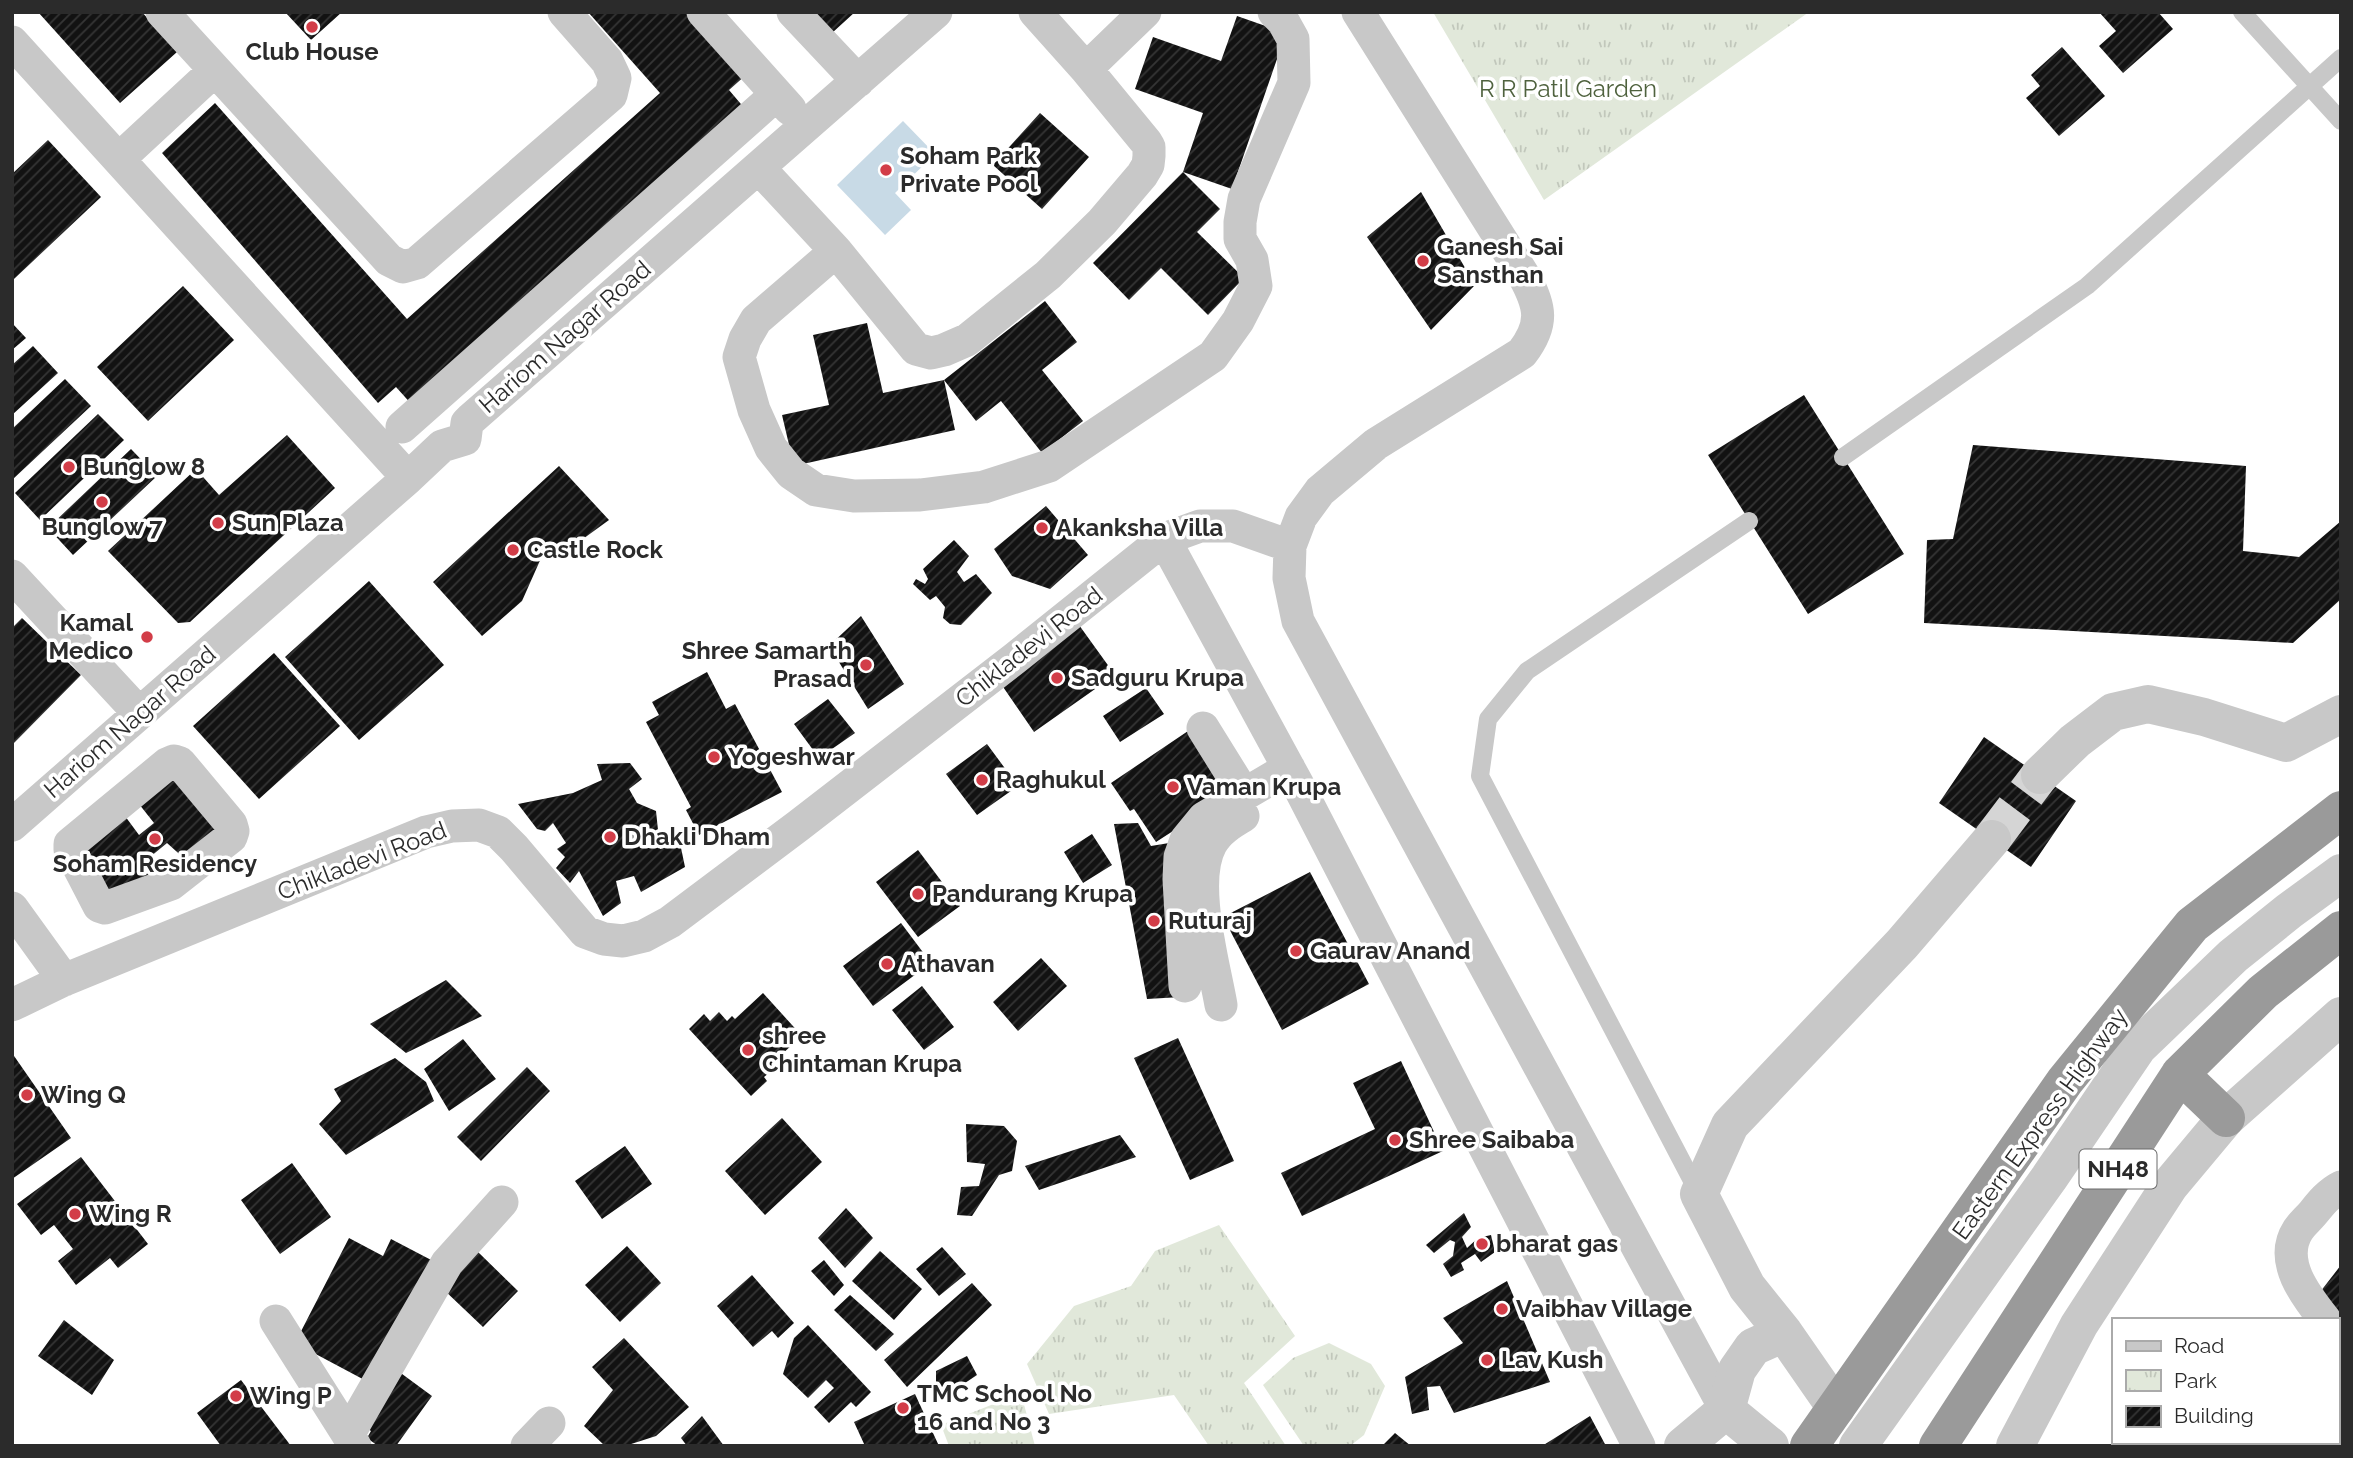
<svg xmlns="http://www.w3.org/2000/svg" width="2353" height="1458" font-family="Raleway,sans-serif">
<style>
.park{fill:url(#park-tufts)}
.water{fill:#c8dae6}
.building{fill:url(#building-hatch)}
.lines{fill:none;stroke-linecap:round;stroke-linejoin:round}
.tertiary-tunnel{stroke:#d5d5d5;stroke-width:38;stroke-dasharray:38 19;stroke-linecap:butt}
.service{stroke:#c8c8c8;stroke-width:18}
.minor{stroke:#c8c8c8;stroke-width:33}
.tertiary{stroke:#c8c8c8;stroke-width:38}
.trunk{stroke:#9a9a9a;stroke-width:38}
.poi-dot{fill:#d23d48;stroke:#fff;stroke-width:2.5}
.labels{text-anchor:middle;stroke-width:7;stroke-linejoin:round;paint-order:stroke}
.shield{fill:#fff;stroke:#6b6b6b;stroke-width:2}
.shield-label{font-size:23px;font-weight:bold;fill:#2b2b2b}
.poi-label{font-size:24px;font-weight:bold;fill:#2b2b2b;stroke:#fff;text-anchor:start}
.park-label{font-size:24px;fill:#4f623e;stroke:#fff}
.street-label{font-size:24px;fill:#2b2b2b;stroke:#fff}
</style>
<defs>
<pattern id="park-tufts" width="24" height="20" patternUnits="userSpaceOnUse" patternTransform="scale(1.75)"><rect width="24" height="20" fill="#e1e8da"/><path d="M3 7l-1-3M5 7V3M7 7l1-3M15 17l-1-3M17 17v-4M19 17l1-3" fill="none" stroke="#c1c7bb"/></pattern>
<pattern id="building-hatch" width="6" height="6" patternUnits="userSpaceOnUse" patternTransform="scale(1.75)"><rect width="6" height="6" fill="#121212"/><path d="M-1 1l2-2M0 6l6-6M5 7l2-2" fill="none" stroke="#353535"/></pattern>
</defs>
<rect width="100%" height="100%" fill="#fff"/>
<!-- park -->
<path class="park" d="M 1433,12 L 1809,12 L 1544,200 Z
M 1219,1225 L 1295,1336 L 1244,1383 L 1286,1446 L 1209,1446 L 1174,1395 L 1049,1414 L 1027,1364 L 1074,1306 L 1131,1286 L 1155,1251 Z
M 1329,1343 L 1371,1364 L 1385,1386 L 1364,1435 L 1350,1446 L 1304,1446 L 1263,1385 L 1293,1358 Z
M 1021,1393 L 1035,1446 L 949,1446 L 941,1425 Z"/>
<!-- water -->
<path class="water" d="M 903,121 L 935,154 L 895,193 L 911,210 L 885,235 L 837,185 Z"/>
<!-- building -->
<path class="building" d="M 38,12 L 142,12 L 177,52 L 120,103 Z
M 285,12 L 342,12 L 311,40 Z
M 588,12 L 691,12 L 747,74 L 729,90 L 746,110 L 414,407 L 396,387 L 378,403 L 162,153 L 215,103 L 407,319 L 660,93 Z
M 813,12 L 855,12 L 832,33 Z
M 2099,12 L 2158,12 L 2173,29 L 2123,73 L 2099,46 L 2116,31 Z
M 1237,16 L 1286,33 L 1232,189 L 1183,172 L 1220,209 L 1197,232 L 1244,278 L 1208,315 L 1161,268 L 1129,300 L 1093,263 L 1183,172 L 1203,113 L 1135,89 L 1153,37 L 1221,61 Z
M 2062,47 L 2105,96 L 2059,136 L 2026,98 L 2040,86 L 2031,75 Z
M 1040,113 L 1089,157 L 1042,209 L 993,165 Z
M 48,140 L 101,197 L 14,279 L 12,277 L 12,174 Z
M 1421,192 L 1475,285 L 1431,330 L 1367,237 Z
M 183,286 L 234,340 L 148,421 L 97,367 Z
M 1045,301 L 1077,342 L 1042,370 L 1083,421 L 1042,453 L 1001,401 L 976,421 L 944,380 Z
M 12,323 L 26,338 L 12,350 Z
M 867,323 L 883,393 L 944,380 L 955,430 L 794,466 L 782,415 L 829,405 L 813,335 Z
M 33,346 L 58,373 L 12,415 L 12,365 Z
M 65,379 L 91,406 L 12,480 L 12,429 Z
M 1804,395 L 1904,554 L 1808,614 L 1708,455 Z
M 98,414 L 124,440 L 40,520 L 15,493 Z
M 287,435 L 335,488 L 190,622 L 178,623 L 108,551 L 196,469 L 219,495 Z
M 1973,445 L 2246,466 L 2243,551 L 2299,557 L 2341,521 L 2341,599 L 2293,643 L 1924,623 L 1927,540 L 1953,539 Z
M 131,449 L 157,476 L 73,555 L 48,528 Z
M 559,466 L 609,520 L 576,544 L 542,556 L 522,601 L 482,636 L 433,582 Z
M 1046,506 L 1088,555 L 1050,589 L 1012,576 L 994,549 Z
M 954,540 L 969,556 L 957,572 L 964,582 L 976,574 L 992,593 L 961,625 L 950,624 L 943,618 L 945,607 L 936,596 L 930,600 L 913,584 L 916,579 L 925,584 L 928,579 L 923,569 Z
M 369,581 L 444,665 L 359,740 L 285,657 Z
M 861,616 L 904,684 L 868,709 L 829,646 Z
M 22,618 L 81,675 L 12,745 L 12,628 Z
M 1079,625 L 1115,675 L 1034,732 L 999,681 Z
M 274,653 L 340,726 L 259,799 L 193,726 Z
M 707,672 L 726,709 L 735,704 L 782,792 L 699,835 L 686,810 L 691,807 L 646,722 L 659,715 L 652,702 Z
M 1146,688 L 1164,714 L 1120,742 L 1103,716 Z
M 828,699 L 855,733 L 819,758 L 794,724 Z
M 1191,729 L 1235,791 L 1156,842 L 1134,809 L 1130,811 L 1111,783 Z
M 1984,737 L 2076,801 L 2031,867 L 1939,803 Z
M 987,744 L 1018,786 L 977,815 L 946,774 Z
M 630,763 L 642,779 L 629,789 L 637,803 L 656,811 L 660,849 L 680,843 L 685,867 L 641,892 L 634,876 L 616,881 L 621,903 L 603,916 L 579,871 L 570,883 L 556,868 L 565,857 L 557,849 L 566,843 L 553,823 L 545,831 L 537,829 L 518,804 L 573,793 L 602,780 L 597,764 Z
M 179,772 L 228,828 L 186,860 L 167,843 L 150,857 L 159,876 L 103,898 L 80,852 L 125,816 L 139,835 L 154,823 L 139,804 Z
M 1138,823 L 1151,846 L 1169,843 L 1181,997 L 1147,999 L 1114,824 Z
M 1092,834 L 1112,865 L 1083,883 L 1064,852 Z
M 918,850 L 960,906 L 918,937 L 876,882 Z
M 1310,872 L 1369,984 L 1282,1030 L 1223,917 Z
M 901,923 L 931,963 L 873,1006 L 843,966 Z
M 1041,958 L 1067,986 L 1018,1031 L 993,1002 Z
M 446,980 L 482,1016 L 406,1053 L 370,1024 Z
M 922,986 L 954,1027 L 924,1050 L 892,1010 Z
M 763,993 L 802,1036 L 771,1064 L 775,1068 L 764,1077 L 767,1081 L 751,1096 L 689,1029 L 704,1014 L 710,1021 L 719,1012 L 727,1021 L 732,1016 L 735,1019 Z
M 1178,1038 L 1234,1161 L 1190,1180 L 1134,1058 Z
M 463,1039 L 496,1079 L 449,1111 L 424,1069 Z
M 12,1053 L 71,1138 L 12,1179 Z
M 395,1058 L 426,1082 L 434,1101 L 346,1155 L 319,1124 L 341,1101 L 334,1089 Z
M 1401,1061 L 1443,1151 L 1302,1216 L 1281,1173 L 1375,1129 L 1353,1083 Z
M 527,1067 L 550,1091 L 481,1161 L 457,1137 Z
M 782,1118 L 822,1162 L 765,1215 L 725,1171 Z
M 966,1124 L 1004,1126 L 1017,1141 L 1012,1171 L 999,1175 L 972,1216 L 957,1215 L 961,1187 L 979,1186 L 985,1164 L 967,1162 Z
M 1120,1135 L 1136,1157 L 1039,1190 L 1025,1166 Z
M 625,1146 L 652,1184 L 602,1219 L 575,1181 Z
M 81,1157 L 148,1244 L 118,1268 L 110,1258 L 76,1285 L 58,1261 L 73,1249 L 54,1225 L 41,1235 L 17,1204 Z
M 292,1163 L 331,1217 L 280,1254 L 241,1200 Z
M 846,1208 L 873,1238 L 845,1268 L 818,1238 Z
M 1464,1213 L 1471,1227 L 1462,1237 L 1467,1248 L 1478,1238 L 1491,1235 L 1495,1252 L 1481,1262 L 1475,1254 L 1461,1263 L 1464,1270 L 1451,1277 L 1443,1264 L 1453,1256 L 1455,1242 L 1450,1240 L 1434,1253 L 1426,1245 Z
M 349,1238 L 383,1256 L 391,1239 L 435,1262 L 372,1384 L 295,1343 Z
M 627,1246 L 661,1283 L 620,1322 L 585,1285 Z
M 942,1247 L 966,1274 L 939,1296 L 916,1269 Z
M 880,1251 L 922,1289 L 894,1320 L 852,1281 Z
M 478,1252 L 518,1291 L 483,1327 L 443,1289 Z
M 824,1260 L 844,1285 L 834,1296 L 811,1271 Z
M 2341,1265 L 2341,1314 L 2317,1296 Z
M 752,1275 L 794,1323 L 778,1338 L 772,1331 L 753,1347 L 717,1306 Z
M 1507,1281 L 1550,1382 L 1454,1413 L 1440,1386 L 1427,1387 L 1429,1410 L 1412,1414 L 1405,1377 L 1463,1343 L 1443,1318 Z
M 972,1283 L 992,1305 L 907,1387 L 884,1360 Z
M 850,1295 L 894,1334 L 876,1351 L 834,1310 Z
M 64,1320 L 114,1360 L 92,1395 L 38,1356 Z
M 808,1325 L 871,1392 L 856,1407 L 851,1402 L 829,1423 L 814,1407 L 834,1388 L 826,1380 L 808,1398 L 783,1374 L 794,1338 Z
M 624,1338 L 689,1407 L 656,1436 L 625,1446 L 605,1446 L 584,1426 L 613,1390 L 592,1367 Z
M 967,1356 L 977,1375 L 956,1389 L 936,1390 L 936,1371 Z
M 398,1371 L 432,1396 L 396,1446 L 378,1446 L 367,1438 L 371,1431 L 364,1426 Z
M 241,1380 L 291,1446 L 221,1446 L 197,1413 Z
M 915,1394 L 939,1446 L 865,1446 L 854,1422 Z
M 702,1416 L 724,1446 L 687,1446 L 681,1438 Z
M 1590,1416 L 1606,1446 L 1542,1446 Z
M 1395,1433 L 1411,1446 L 1382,1446 Z"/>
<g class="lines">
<!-- tertiary-tunnel -->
<path class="tertiary-tunnel" d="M 1992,839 L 2040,775"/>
<!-- service -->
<path class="service" d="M 2242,12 L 2341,121
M 1843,457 L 2087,286 L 2341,58
M 1698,1192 L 1480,776 L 1488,719 L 1527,671 L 1749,521"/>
<!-- minor -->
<path class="minor" d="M 162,12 L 389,260 L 403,267 L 417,263 L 611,95 L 615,78 L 607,61 L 564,12
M 703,12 L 790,109
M 793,12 L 858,81
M 1358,12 L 1524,276 C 1541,307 1544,324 1522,353 L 1376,444 L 1320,491 L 1301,517 L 1290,546 L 1289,578 L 1298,621 L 1726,1410
M 12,42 L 408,478
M 1086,69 L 1145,12
M 119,159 L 215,70
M 759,168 L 836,251 L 916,349 L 931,353 L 944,350 L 967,340 L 1048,275 L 1102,222 L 1142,175 L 1148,165 L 1149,156 L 1149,147 L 1146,142 L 1086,69 L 1035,12
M 836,251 L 756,320 L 745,339 L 739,357 L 754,410 L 771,448 L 791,473 L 816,490 L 854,496 L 920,495 L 984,487 L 1049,466 L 1213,356 L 1238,321 L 1256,286 L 1252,260 L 1240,239 L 1240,222 L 1244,199 L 1294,83 L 1293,39 L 1283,21 L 1274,12
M 402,427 L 776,95
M 1164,539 L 1298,785 L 1639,1446
M 12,576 L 139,713
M 1203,728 L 1244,794
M 174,761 L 180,763 L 231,824 L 233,831 L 231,837 L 171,884 L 105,908 L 99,906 L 70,850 L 70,844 L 167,764 Z
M 12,825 L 408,478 L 442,446 L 465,439 L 467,423 L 471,419 L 936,12
M 12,908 L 64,980
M 1185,986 L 1179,879 L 1180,857 L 1186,840 L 1204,818 L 1289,768
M 12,1005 L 64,980 L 426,832 L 452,826 L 479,825 L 498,832 L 514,848 L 585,932 L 604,939 L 623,941 L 644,936 L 670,922 L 798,826 L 1014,659 L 1164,539 L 1200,526 L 1233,526 L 1290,546
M 1221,1005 C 1214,964 1190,882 1211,844 C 1218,831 1231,823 1243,816
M 2325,1320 C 2306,1296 2278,1261 2298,1230 C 2302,1224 2308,1219 2313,1213 C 2321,1203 2329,1193 2341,1187
M 276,1321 L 355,1446
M 2337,1384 L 2341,1392
M 348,1435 L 447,1263 L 502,1202
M 527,1446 L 549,1423
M 2324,1446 L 2330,1442"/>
<!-- tertiary -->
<path class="tertiary" d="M 2040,775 L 2075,741 L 2113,712 L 2148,704 L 2204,717 L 2286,743 L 2341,714
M 1836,1408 L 1784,1333 L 1747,1287 L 1699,1194 L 1730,1125 L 1902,944 L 1992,839
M 1726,1410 L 1770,1446
M 1683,1446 L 1726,1410 L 1737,1370 L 1753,1347 L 1784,1333
M 1858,1446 L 2049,1178 L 2138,1047 L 2233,956 L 2289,911 L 2341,873
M 2015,1446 L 2079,1325 L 2170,1185 L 2226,1118 L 2341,1016"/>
<!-- trunk -->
<path class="trunk" d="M 2180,1074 L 2226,1118
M 1809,1446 L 2065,1081 L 2192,925 L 2341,810
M 1938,1446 L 2180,1074 L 2263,992 L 2341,930"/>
</g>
<!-- markers -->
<g class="poi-dot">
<circle cx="312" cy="27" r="7"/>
<circle cx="886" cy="170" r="7"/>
<circle cx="1423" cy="261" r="7"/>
<circle cx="69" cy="467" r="7"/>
<circle cx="102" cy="502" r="7"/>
<circle cx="218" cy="523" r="7"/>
<circle cx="1042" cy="528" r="7"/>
<circle cx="513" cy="550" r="7"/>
<circle cx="147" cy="637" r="7"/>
<circle cx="866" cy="665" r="7"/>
<circle cx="1057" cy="678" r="7"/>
<circle cx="714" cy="757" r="7"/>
<circle cx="982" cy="780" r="7"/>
<circle cx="1173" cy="787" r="7"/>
<circle cx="610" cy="837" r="7"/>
<circle cx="155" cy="839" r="7"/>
<circle cx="918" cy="894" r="7"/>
<circle cx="1154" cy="921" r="7"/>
<circle cx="1296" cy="951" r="7"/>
<circle cx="887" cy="964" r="7"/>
<circle cx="748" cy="1050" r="7"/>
<circle cx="27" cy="1095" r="7"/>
<circle cx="1395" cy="1140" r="7"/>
<circle cx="75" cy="1214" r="7"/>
<circle cx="1482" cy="1244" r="7"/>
<circle cx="1502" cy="1309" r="7"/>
<circle cx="1487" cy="1360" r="7"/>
<circle cx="236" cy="1396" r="7"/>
<circle cx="903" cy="1408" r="7"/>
</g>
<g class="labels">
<!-- shield labels -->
<rect class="shield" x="2079.5" y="1149.5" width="77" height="39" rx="5"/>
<g class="shield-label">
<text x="2118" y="1177">NH48</text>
</g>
<!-- poi labels -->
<g class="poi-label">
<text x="312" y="60" text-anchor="middle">Club House</text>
<text x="900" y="164">Soham Park<tspan x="900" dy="28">Private Pool</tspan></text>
<text x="1437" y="255">Ganesh Sai<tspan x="1437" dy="28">Sansthan</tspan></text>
<text x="83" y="475">Bunglow 8</text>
<text x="232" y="531">Sun Plaza</text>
<text x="102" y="535" text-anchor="middle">Bunglow 7</text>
<text x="1056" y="536">Akanksha Villa</text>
<text x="527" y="558">Castle Rock</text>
<text x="133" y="631" text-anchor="end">Kamal<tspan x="133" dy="28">Medico</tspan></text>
<text x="852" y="659" text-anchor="end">Shree Samarth<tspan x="852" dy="28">Prasad</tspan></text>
<text x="1071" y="686">Sadguru Krupa</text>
<text x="728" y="765">Yogeshwar</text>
<text x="996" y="788">Raghukul</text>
<text x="1187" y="795">Vaman Krupa</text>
<text x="624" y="845">Dhakli Dham</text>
<text x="155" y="872" text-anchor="middle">Soham Residency</text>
<text x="932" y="902">Pandurang Krupa</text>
<text x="1168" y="929">Ruturaj</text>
<text x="1310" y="959">Gaurav Anand</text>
<text x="901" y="972">Athavan</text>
<text x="762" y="1044">shree<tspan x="762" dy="28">Chintaman Krupa</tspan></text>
<text x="41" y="1103">Wing Q</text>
<text x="1409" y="1148">Shree Saibaba</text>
<text x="89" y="1222">Wing R</text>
<text x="1496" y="1252">bharat gas</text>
<text x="1516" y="1317">Vaibhav Village</text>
<text x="1501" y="1368">Lav Kush</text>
<text x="917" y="1402">TMC School No<tspan x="917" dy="28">16 and No 3</tspan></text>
<text x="250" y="1404">Wing P</text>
</g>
<!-- park labels -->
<g class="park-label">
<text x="1568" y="97">R R Patil Garden</text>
</g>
<!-- street labels -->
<g class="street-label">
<text transform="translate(565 337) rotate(-41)" y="8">Hariom Nagar Road</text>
<text transform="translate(1029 647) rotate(-38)" y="8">Chikladevi Road</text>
<text transform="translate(130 722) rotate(-41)" y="8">Hariom Nagar Road</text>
<text transform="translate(362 861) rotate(-21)" y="8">Chikladevi Road</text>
<text transform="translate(2040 1124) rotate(-54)" y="8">Eastern Express Highway</text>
</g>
</g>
<!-- border -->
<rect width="2353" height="1458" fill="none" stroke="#2b2b2b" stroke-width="28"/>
<!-- legend -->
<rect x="2112" y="1318" width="228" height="126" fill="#ffffff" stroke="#aaaaaa" stroke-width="2"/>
<rect x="2126" y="1341" width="35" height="10" fill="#c8c8c8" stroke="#aaaaaa" stroke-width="2"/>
<text x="2174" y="1353" font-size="21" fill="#2b2b2b">Road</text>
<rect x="2126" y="1370" width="35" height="21" fill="url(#park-tufts)" stroke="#aaaaaa" stroke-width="2"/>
<text x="2174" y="1388" font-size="21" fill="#2b2b2b">Park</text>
<rect x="2126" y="1406" width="35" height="21" fill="url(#building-hatch)" stroke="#aaaaaa" stroke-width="2"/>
<text x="2174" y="1423" font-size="21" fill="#2b2b2b">Building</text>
</svg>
